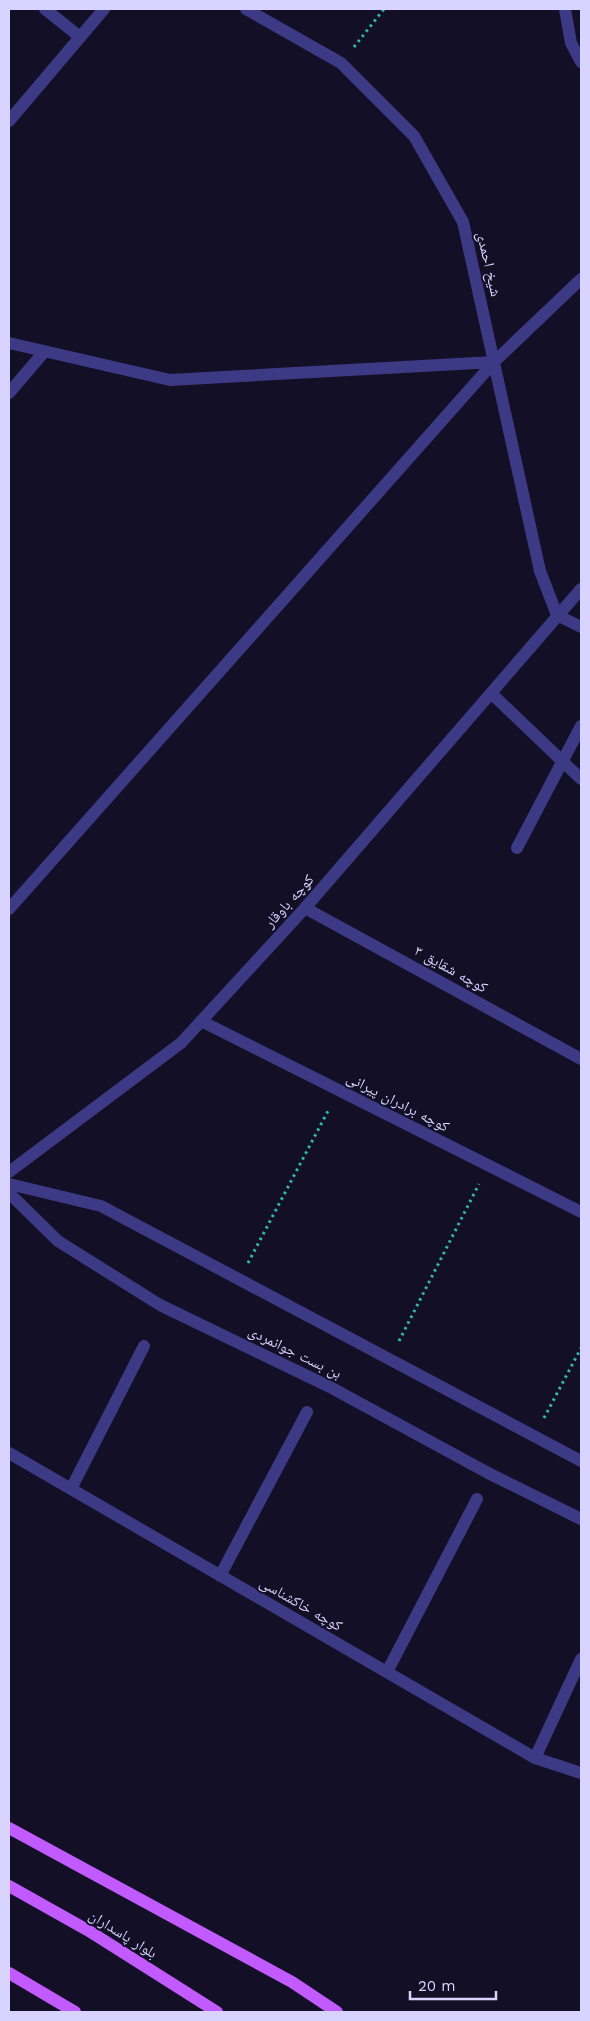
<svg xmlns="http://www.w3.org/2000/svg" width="590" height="2021" font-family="'Work Sans','Noto Naskh Arabic',sans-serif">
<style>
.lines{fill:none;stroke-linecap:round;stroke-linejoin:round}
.path{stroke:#2fb8b0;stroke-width:3;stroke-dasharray:2.5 4;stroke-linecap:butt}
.minor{stroke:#3d3a85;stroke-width:12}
.major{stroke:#c25bff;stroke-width:12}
.labels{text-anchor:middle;stroke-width:4;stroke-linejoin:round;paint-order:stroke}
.street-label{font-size:15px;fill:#d9d4ff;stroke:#130f26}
</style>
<rect width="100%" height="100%" fill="#130f26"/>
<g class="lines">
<!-- path -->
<path class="path" d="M 354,47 L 384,9
M 248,1263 L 329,1109
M 399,1341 L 479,1184
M 544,1418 L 581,1348"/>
<!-- minor -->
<path class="minor" d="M 45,9 L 80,37
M 246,9 L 341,63 L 414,136 L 463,222 L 540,571 L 557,615
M 565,9 L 571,43 L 581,62
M 9,121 L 104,9
M 9,343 L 170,380 L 494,362 L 9,909
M 494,362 L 581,279
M 9,393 L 44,352
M 557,615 L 581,627
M 492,694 L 581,779
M 517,848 L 581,726
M 305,908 L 581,1059
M 201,1021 L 581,1212
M 9,1172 L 181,1043 L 305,908 L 581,589
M 9,1184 L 101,1206 L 581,1461
M 9,1193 L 58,1241 L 160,1305 L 330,1387 L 490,1474 L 581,1519
M 9,1453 L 535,1758 L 581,1773
M 71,1489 L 144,1346
M 220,1576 L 307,1412
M 387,1672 L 477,1499
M 535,1758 L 581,1659"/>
<!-- major -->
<path class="major" d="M 9,1828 L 292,1982 L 337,2012
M 9,1886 L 89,1931 L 217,2012
M 9,1973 L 75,2012"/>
</g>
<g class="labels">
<!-- street labels -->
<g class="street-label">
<text transform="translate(489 264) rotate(77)" y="5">شیخ احمدی</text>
<text transform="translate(289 901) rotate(-48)" y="5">کوچه باوقار</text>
<text transform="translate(451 969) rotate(29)" y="5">کوچه شقایق ۳</text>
<text transform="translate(398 1102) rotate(27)" y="5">کوچه برادران پیرانی</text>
<text transform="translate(295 1352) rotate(26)" y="5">بن بست جوانمردی</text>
<text transform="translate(301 1604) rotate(30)" y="5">کوچه خاکشناسی</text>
<text transform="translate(123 1934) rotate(32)" y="5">بلوار پاسداران</text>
</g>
</g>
<!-- border -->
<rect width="590" height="2021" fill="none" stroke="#d9d4ff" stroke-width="20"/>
<!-- scale -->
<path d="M410 1991v8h86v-8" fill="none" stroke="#d9d4ff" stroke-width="2.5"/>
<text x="418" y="1991" font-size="15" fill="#d9d4ff" stroke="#130f26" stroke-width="4" paint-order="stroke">20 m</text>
</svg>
